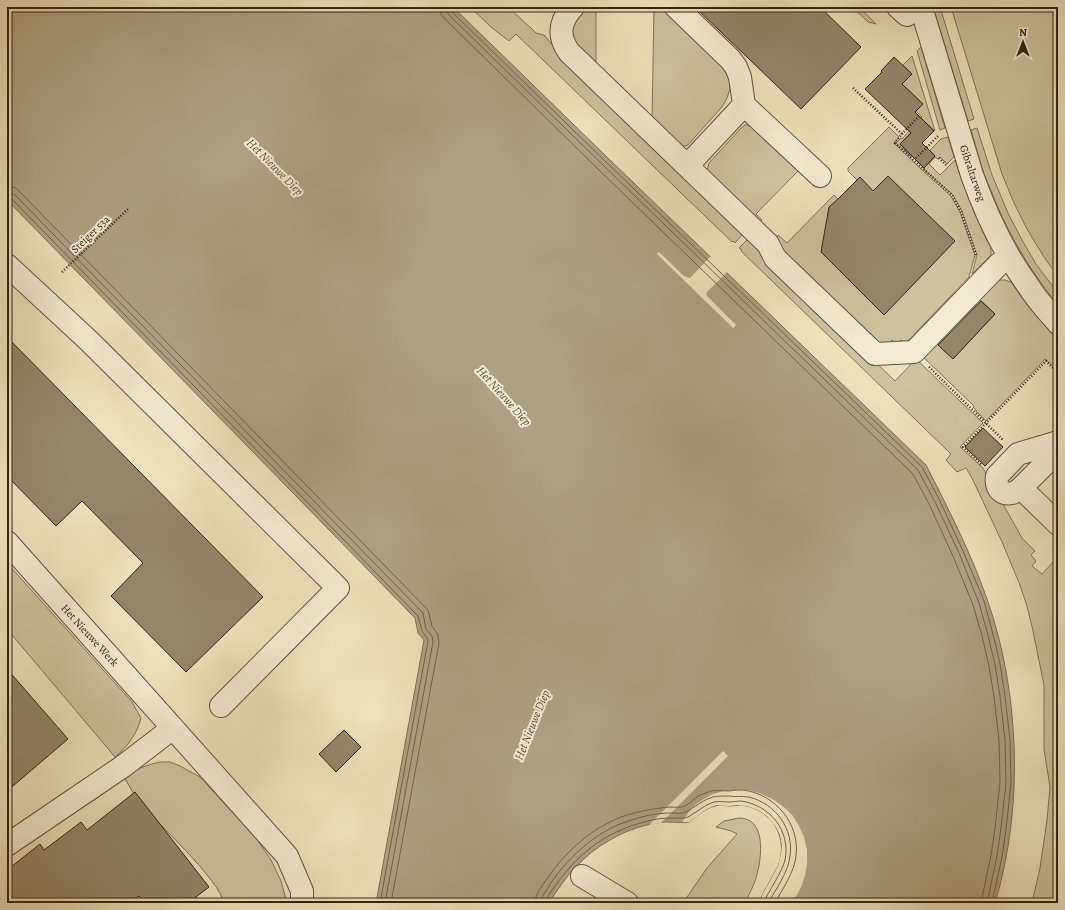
<svg xmlns="http://www.w3.org/2000/svg" width="1065" height="910" font-family="Alegreya,serif">
<style>
.green{fill:#cdc29f;stroke:#80725a}
.water{fill:#ada183;stroke:#7c6f57}
.pier{fill:#ede2bc}
.lines{fill:none;stroke-linecap:round;stroke-linejoin:round}
.shore{stroke:#70624c;stroke-width:1}
.building{fill:#93866b;stroke:#322314}
.minor-casing{stroke:#61533e;stroke-width:24}
.path{stroke:#322314;stroke-width:2.5;stroke-dasharray:1 2;stroke-linecap:butt}
.minor{stroke:#f3ecd3;stroke-width:22}
.labels{text-anchor:middle;stroke-width:4;stroke-linejoin:round;paint-order:stroke}
.street-label{font-size:11px;fill:#322314;stroke:#f3ecd3}
.water-label{font-size:12px;font-style:italic;fill:#5d4f3b;stroke:#f3ecd3}
</style>
<rect width="100%" height="100%" fill="#ede2bc"/>
<filter id="stains"><feTurbulence type="fractalNoise" baseFrequency=".005" numOctaves="4"/><feColorMatrix values="0 0 0 0 .2 0 0 0 0 .09 0 0 0 0 .02 0 0 0 .5 -.17"/></filter>
<radialGradient id="worn" r=".72"><stop offset=".6" stop-color="#630" stop-opacity="0"/><stop offset="1" stop-color="#630" stop-opacity=".3"/></radialGradient>
<!-- green -->
<path class="green" d="M 470,7 L 508,7 L 533,30 L 536,33 L 544,35 L 567,62 L 744,233 L 735,243 L 733,241 L 732,242 L 516,34 L 509,41 L 491,27 Z
M 585,7 L 596,7 L 596,63 L 597,63 L 596,65 L 570,39 L 575,16 Z
M 654,7 L 662,7 L 723,65 L 727,70 L 730,81 L 730,89 L 727,98 L 722,107 L 688,145 L 681,147 L 652,121 Z
M 852,7 L 859,7 L 876,24 L 868,22 Z
M 933,7 L 940,7 L 974,119 L 968,121 Z
M 951,7 L 1058,7 L 1058,277 L 1044,257 L 1027,229 L 1014,203 L 1002,174 Z
M 921,47 L 945,128 L 940,130 L 917,51 Z
M 912,56 L 935,131 L 923,120 L 900,144 L 911,157 L 896,143 L 901,138 L 902,139 L 922,117 L 916,111 L 923,104 L 902,84 L 912,74 L 903,65 Z
M 745,125 L 750,125 L 798,171 L 756,214 L 762,220 L 759,223 L 707,171 L 709,163 L 741,128 Z
M 889,127 L 899,137 L 894,143 L 922,170 L 951,196 L 960,212 L 975,255 L 969,277 L 905,344 L 901,340 L 897,344 L 892,340 L 886,346 L 881,342 L 877,346 L 774,243 L 776,238 L 778,235 L 787,243 L 834,195 L 838,199 L 857,180 L 848,171 L 848,168 Z
M 977,128 L 992,175 L 1008,213 L 1022,240 L 1036,264 L 1058,293 L 1058,305 C 1028,269 1006,229 989,186 C 981,168 977,149 971,130 Z
M 948,137 L 954,157 L 947,164 L 940,157 L 938,159 L 935,157 L 929,164 L 940,175 L 955,160 C 965,190 976,220 991,248 L 991,255 L 972,274 L 977,255 L 962,211 L 953,195 L 923,169 L 935,156 L 930,150 L 941,139 Z
M 749,238 L 772,262 L 895,381 L 916,359 L 983,423 L 960,447 L 983,468 L 1022,538 L 1035,551 L 1031,555 L 1036,561 L 1032,566 L 1042,574 L 1058,557 L 1058,616 L 1056,618 L 1058,620 L 1058,903 L 1032,903 L 1040,868 L 1047,820 L 1050,787 L 1044,749 L 1044,685 L 1033,631 L 1027,606 L 1020,585 L 1002,542 L 972,478 L 966,468 L 957,472 L 946,460 L 951,454 L 741,251 L 742,250 L 739,248 Z
M 999,280 L 1005,280 L 1011,282 L 1028,306 L 1058,341 L 1058,371 L 1045,359 L 986,421 L 976,411 L 976,410 L 973,407 L 974,406 L 921,355 L 934,341 L 953,359 L 995,314 L 976,296 L 992,281 Z
M 7,563 L 132,702 L 141,718 C 137,734 128,746 115,757 L 7,629 Z
M 160,762 L 170,762 L 180,766 L 200,777 L 256,838 L 271,860 L 281,881 L 287,903 L 223,903 C 223,882 152,819 136,798 C 132,791 128,784 124,777 C 135,769 147,765 160,762 Z
M 739,818 C 766,818 762,856 757,874 C 755,884 749,894 745,903 L 683,903 L 707,868 L 737,834 L 731,831 L 716,827 L 724,821 Z"/>
<!-- water -->
<path class="water" d="M 7,7 L 453,7 L 609,159 L 926,465 C 948,508 971,553 987,599 C 1020,692 1024,808 995,903 L 758,903 L 778,866 C 789,838 773,810 742,805 C 738,805 734,806 730,806 C 725,806 720,804 715,806 C 707,808 701,813 694,818 C 692,819 691,821 689,822 C 684,823 670,822 664,822 C 645,824 627,830 610,840 C 583,855 565,877 549,903 L 376,903 L 424,640 L 418,633 L 415,618 L 7,200 Z"/>
<!-- pier -->
<path class="pier" d="M 659,252 L 684,276 L 690,278 L 712,255 L 728,271 L 706,293 L 707,296 L 736,325 L 733,328 L 657,254 Z
M 723,751 L 728,756 L 661,823 L 649,825 Z
M 736,790 L 749,790 L 762,794 L 774,800 L 785,808 L 793,816 L 799,826 L 804,837 L 807,850 L 807,864 L 805,875 L 802,885 L 797,895 L 790,903 L 758,903 L 778,866 L 781,854 L 782,845 L 780,835 L 776,827 L 767,816 L 758,810 L 747,806 L 737,805 L 729,806 L 716,805 L 707,809 L 689,822 L 682,822 L 688,813 L 695,805 L 702,800 L 711,795 L 723,791 Z"/>
<g class="lines">
<!-- shore -->
<path class="shore" d="M 440,7 L 441,14 L 445,19 L 599,170 L 913,474 L 929,504 L 953,556 L 973,605 L 982,636 L 989,666 L 994,697 L 999,740 L 1000,783 L 995,828 L 991,855 L 981,903
M 446,7 L 447,11 L 449,15 L 603,165 L 918,470 L 935,502 L 959,553 L 979,603 L 988,635 L 995,665 L 1000,696 L 1005,740 L 1006,783 L 1001,828 L 997,856 L 987,903
M 451,7 L 452,12 L 606,162 L 922,467 L 939,499 L 963,551 L 984,601 L 993,634 L 1000,664 L 1005,696 L 1010,740 L 1011,783 L 1006,829 L 1002,857 L 992,903
M 7,187 L 14,187 L 19,191 L 428,610 L 432,626 L 438,635 L 439,643 L 391,903
M 7,193 L 11,193 L 15,195 L 423,613 L 426,629 L 432,636 L 433,642 L 385,903
M 7,198 L 12,199 L 418,616 L 422,631 L 427,638 L 428,641 L 380,903
M 535,903 C 535,894 542,886 547,879 C 567,849 598,822 634,813 C 646,810 658,808 670,807 C 674,807 681,808 685,806 C 689,804 693,800 697,797 C 701,794 706,793 711,791 C 717,790 723,791 729,791 C 734,790 739,790 744,790 C 776,795 800,824 796,856 C 794,873 783,888 775,903
M 541,903 C 541,896 547,890 550,884 C 571,854 600,828 635,819 C 647,815 659,813 671,813 C 676,813 682,814 686,812 C 689,811 692,808 694,807 C 700,803 706,799 713,797 C 718,796 723,796 728,796 C 735,797 742,796 749,797 C 776,804 794,829 790,856 C 788,873 776,889 768,903
M 546,903 C 547,896 552,890 556,885 C 580,850 611,829 652,820 C 660,818 670,818 679,818 C 682,818 686,818 688,817 C 691,816 693,813 696,812 C 702,808 707,804 714,802 C 719,801 724,802 729,802 C 734,802 737,801 741,801 C 770,805 791,831 785,860 C 782,872 769,891 763,903"/>
</g>
<!-- building -->
<path class="building" d="M 695,7 L 820,7 L 861,47 L 801,109 Z
M 894,57 L 912,74 L 902,84 L 923,104 L 915,112 L 934,131 L 922,143 L 935,156 L 924,168 L 900,144 L 911,133 L 865,89 L 882,72 L 881,71 Z
M 888,176 L 955,241 L 884,315 L 821,252 L 829,207 L 838,199 L 860,177 L 873,191 Z
M 981,301 L 995,314 L 953,359 L 938,345 Z
M 7,337 L 263,597 L 186,672 L 111,596 L 143,563 L 82,501 L 56,526 L 7,476 Z
M 983,428 L 1003,447 L 985,466 L 965,447 Z
M 7,669 L 68,739 L 7,791 Z
M 344,730 L 361,747 L 336,772 L 319,754 Z
M 135,792 L 209,887 L 188,903 L 144,903 L 139,896 L 129,903 L 7,903 L 7,870 L 40,844 L 44,850 L 81,822 L 87,830 Z"/>
<g class="lines">
<defs>
<path id="minor" d="M 573,7 C 560,21 557,35 569,52 L 768,244 L 775,258 L 875,354 L 914,352 L 999,264 L 1010,258
M 676,7 L 730,59 L 736,67 L 740,77 L 744,105 L 820,176
M 898,7 L 907,15
M 921,7 L 972,175 C 986,214 1004,253 1029,287 C 1037,300 1048,312 1058,323
M 687,166 L 744,105
M 7,265 L 88,340 L 338,588 L 221,706
M 1058,451 L 1021,488 L 1058,524
M 1021,488 C 1009,499 994,493 997,476 L 1018,454 L 1058,442
M 7,542 L 287,856 L 302,891 L 302,903
M 7,845 L 122,767 L 173,728
M 582,876 L 627,903"/>
</defs>
<!-- minor casing -->
<use href="#minor" class="minor-casing"/>
<!-- path -->
<path class="path" d="M 853,88 L 902,134
M 919,116 L 902,134 L 895,143 L 952,195 L 961,212 L 976,255 L 975,257
M 916,158 L 938,136
M 939,158 L 946,165
M 62,272 L 129,208
M 929,367 L 1003,440
M 981,464 L 963,447 L 1046,361 L 1058,373"/>
<!-- minor -->
<use href="#minor" class="minor"/>
</g>
<g class="labels">
<!-- street labels -->
<g class="street-label">
<text transform="translate(973 173) rotate(71)" y="4">Gibraltarweg</text>
<text transform="translate(90 234) rotate(-44)" y="4">Steiger 53a</text>
<text transform="translate(90 635) rotate(48)" y="4">Het Nieuwe Werk</text>
</g>
<!-- water labels -->
<g class="water-label">
<text transform="translate(275 167) rotate(45)" y="4">Het Nieuwe Diep</text>
<text transform="translate(504 396) rotate(48)" y="4">Het Nieuwe Diep</text>
<text transform="translate(532 725) rotate(-68)" y="4">Het Nieuwe Diep</text>
</g>
</g>
<!-- margin -->
<rect width="1065" height="910" fill="none" stroke="#ede2bc" stroke-width="24"/>
<rect x="8" y="8" width="1049" height="894" fill="none" stroke="#322314" stroke-width="2"/>
<rect x="12" y="12" width="1041" height="886" fill="none" stroke="#322314"/>
<!-- north arrow -->
<g transform="translate(1023 42)" stroke="#f3ecd3" stroke-width="3" paint-order="stroke">
<path d="M0-3L7 15L0 10L-7 15Z" fill="#322314"/>
<text y="-6" font-size="11" font-weight="bold" text-anchor="middle" fill="#322314">N</text>
</g>
<rect width="100%" height="100%" filter="url(#stains)"/>
<rect width="100%" height="100%" fill="url(#worn)"/>
</svg>
